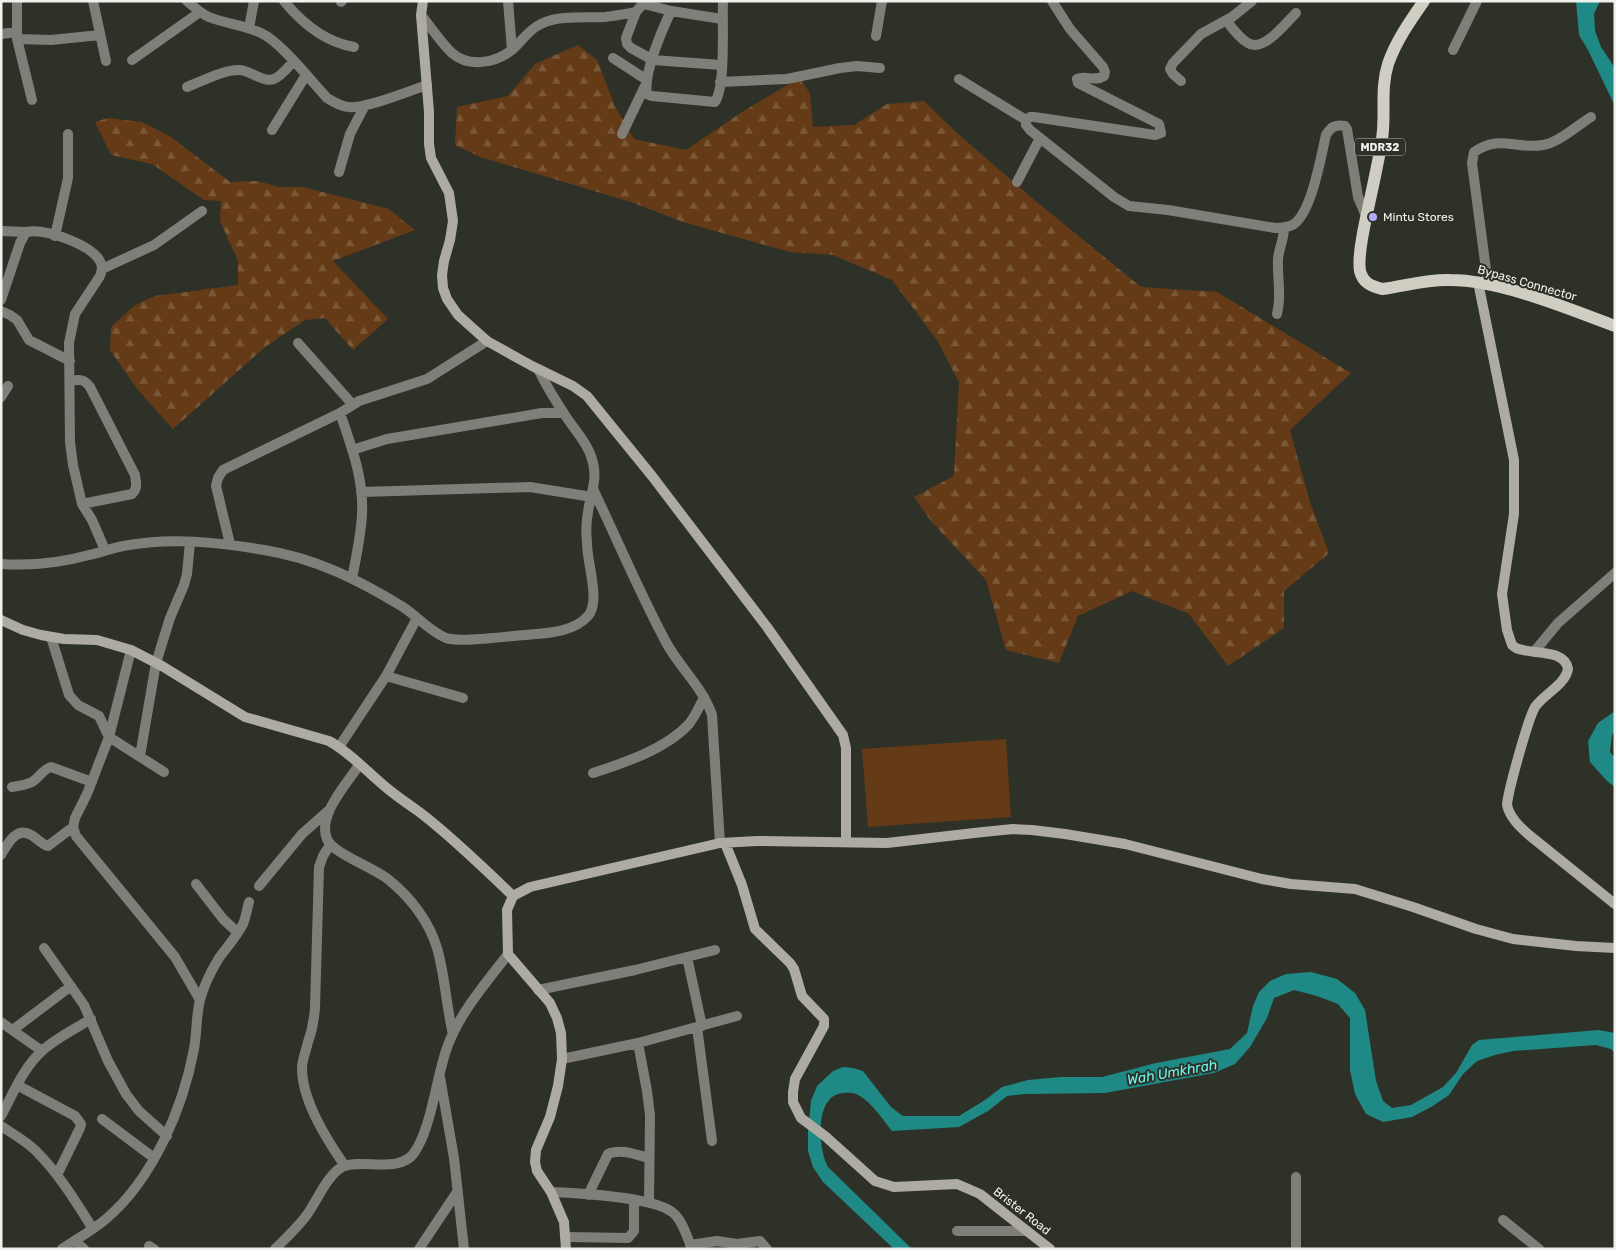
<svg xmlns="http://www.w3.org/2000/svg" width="1616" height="1250" font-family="Rubik,sans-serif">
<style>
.green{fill:#643b16}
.forest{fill:url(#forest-firs)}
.water{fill:#1f8a85}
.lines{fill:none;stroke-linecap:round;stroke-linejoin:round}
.street{stroke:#807e79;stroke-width:10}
.secondary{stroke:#adaba3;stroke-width:10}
.primary{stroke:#d0cdc3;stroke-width:12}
.poi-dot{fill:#b4acf9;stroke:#2e3128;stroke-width:2}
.labels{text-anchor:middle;stroke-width:4;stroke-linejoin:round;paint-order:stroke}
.shield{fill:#2e3128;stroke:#b6b9b2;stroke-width:1}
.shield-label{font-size:11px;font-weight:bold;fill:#f0f3ed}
.poi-label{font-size:12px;fill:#f0f3ed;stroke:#2e3128;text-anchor:start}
.street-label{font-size:12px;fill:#f0f3ed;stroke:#2e3128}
.water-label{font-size:14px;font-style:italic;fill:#6af6ee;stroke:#2e3128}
</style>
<defs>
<pattern id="forest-firs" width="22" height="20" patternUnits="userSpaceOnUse" patternTransform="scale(1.25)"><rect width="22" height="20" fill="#643b16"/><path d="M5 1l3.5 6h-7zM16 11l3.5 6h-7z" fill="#7a5838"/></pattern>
</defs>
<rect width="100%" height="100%" fill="#2e3128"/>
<!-- green -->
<path class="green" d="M 1006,739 L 1011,817 L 868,827 L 862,749 Z"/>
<!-- forest -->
<path class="forest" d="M 578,45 L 597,60 L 615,106 L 634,139 L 686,150 L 742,112 L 799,78 L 810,93 L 813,127 L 854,125 L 887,104 L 924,101 L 958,134 L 1032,198 L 1141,287 L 1217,292 L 1351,373 L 1290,430 L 1310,502 L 1329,553 L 1284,591 L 1284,628 L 1228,666 L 1189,614 L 1132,591 L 1078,616 L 1059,663 L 1006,650 L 986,580 L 931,521 L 914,497 L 954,476 L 959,382 L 937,340 L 892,280 L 833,255 L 790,252 L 683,222 L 631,202 L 480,157 L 455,145 L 457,107 L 508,96 L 535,64 Z
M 108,118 L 142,122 L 171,137 L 230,182 L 258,181 L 278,187 L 303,187 L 389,209 L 415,230 L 333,261 L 388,319 L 353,350 L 325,318 L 305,320 L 265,347 L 173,429 L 138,390 L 110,350 L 111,327 L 135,305 L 155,296 L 238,285 L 238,261 L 220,221 L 221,201 L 204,200 L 152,164 L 111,155 L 95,122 Z"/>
<!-- water -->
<path class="water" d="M 1576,1 L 1600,1 L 1594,14 L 1595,31 L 1601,47 L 1615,68 L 1615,106 L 1588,50 L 1579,35 Z
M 1615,711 L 1615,731 L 1612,735 L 1610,752 L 1615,758 L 1615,787 L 1607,781 L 1590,762 L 1588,741 L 1598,723 Z
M 1311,972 L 1337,979 L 1355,993 L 1365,1010 L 1376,1081 L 1383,1101 L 1392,1108 L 1411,1105 L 1443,1087 L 1456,1073 L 1472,1045 L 1479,1040 L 1599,1030 L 1615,1033 L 1615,1053 L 1611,1049 L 1596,1045 L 1513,1051 L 1495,1055 L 1477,1061 L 1463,1074 L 1449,1095 L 1431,1107 L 1412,1117 L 1383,1122 L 1366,1114 L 1355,1094 L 1350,1070 L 1350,1018 L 1338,1004 L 1317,996 L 1294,990 L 1274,998 L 1267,1018 L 1250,1047 L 1235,1064 L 1214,1073 L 1105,1093 L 1025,1094 L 1007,1096 L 988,1111 L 959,1127 L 892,1131 C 882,1119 872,1102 858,1095 C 853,1092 848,1093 843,1093 C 814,1095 818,1149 828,1167 L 912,1249 L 894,1249 L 823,1182 L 813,1167 L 808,1151 L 808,1131 L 811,1101 L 817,1086 L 833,1071 L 843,1067 L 853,1068 L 863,1071 L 891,1107 L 903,1116 L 959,1116 L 985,1100 L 1002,1087 L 1028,1080 L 1061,1077 L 1102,1077 L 1156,1063 L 1230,1049 L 1247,1033 L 1253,1006 L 1259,992 L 1270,981 L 1286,974 Z"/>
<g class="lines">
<!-- street -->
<path class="street" d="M 17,1 L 17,39 L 32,100
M 93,1 L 106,61
M 187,1 C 194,7 201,14 209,17 C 226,24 245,25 261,33 C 281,42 311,81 327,98 C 334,102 341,107 349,107 C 366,109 409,91 427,85
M 284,1 C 302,23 325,42 354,47
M 508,1 L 512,50
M 1052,1 L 1070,29 L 1103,67 L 1105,72 L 1104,76 C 1095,82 1085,75 1077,79 L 1078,83 L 1159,124 L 1161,133 L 1155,135 L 1034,117 L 1030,117 L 1026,120 L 1026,125 L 1030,130 L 1114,197 L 1129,206 L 1168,210 L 1275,228 C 1281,228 1288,228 1294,224 C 1312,211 1321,156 1326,135 C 1331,127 1335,124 1345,126 L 1347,129 L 1358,197 L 1366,216
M 341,2 L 342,1
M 644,4 L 671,11 L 722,19
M 671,11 C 662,30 643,74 647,94 L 652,96 L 715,102 C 726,86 722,23 723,1
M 636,12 L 626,38 L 627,44 L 631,48 L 653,60 L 721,65
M 421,15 C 430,26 442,44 452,53 C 469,68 496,63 513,49 C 522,41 529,29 541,24 C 559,15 585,18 605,17 C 615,16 625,14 636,12 L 645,1
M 1226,20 C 1232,28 1239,38 1248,43 C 1263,53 1286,23 1296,13
M 249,28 L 254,1
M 1,34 L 17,32
M 876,36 L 882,1
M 17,39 L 51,40 L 100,35
M 1453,50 L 1477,1
M 613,58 L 647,80
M 132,60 L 200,12
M 959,79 L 1026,120
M 1181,81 L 1173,74 L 1170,69 L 1173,63 L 1201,34 L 1232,17 L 1252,1
M 720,82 L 787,79 L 840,68 L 857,66 L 880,68
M 187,87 C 203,81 222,70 239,70 C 251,70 265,85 276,78 C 283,74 288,67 293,62
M 272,130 L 306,75
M 622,134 L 645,86
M 339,172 L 350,134 L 364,107
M 1017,182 L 1040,138
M 1,231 L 26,232
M 55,236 L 68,178 L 68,134
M 102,269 L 154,245 L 202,211
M 1488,285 L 1472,163 L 1474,152 C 1500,134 1517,150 1543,145 C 1558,143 1578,125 1591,117
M 1,300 L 20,243 L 26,232 C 45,228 90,244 100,261 C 103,267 102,271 100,276 L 75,314 L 69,343 L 70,442 L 73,465 L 82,504 L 92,520 L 105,550
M 1,311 L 10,315 L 17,320 L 29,340 L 70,361
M 1277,314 C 1282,294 1277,279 1278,259 C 1279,248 1284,239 1284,228
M 298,343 L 353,405
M 70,381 C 80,379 84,379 90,387 L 135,475 C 136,483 138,488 132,494 L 82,504
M 1,397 L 8,386
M 340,413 C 351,445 364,479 362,514 C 361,536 356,557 352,579
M 352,450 L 387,439 L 542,413 L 563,413
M 593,489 C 618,541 640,594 667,644 C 681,669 703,688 712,715 L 720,843
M 361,492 L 530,487 L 592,497
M 230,544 L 216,486 L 218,478 L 223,470 L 340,413 L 359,401 L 427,379 L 487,341
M 1,564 C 31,566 60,563 89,555 C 100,553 112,548 123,546 C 170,537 218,542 264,550 C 315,558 359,580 403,607 C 417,616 429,631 446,638 C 460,643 508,636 525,635 C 545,633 573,633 588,616 C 601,601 587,564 587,543 C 586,533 586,522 588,512 C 591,491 599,478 591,456 C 586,441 573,428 565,415 C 555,400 546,385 538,369
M 51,637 L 69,695 L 78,705 L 99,716 L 109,737 L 164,772
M 131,650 L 109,737 L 87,794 L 75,818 L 73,827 L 76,836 L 175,957 L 200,1000
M 1534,652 L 1558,623 L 1615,573
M 386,676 L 463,698
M 339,747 L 386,676 L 417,618
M 140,756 L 156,663 L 170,618 L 184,585 L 187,574 L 190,542
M 359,765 C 347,784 317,815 327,839 C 332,853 375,868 389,880 C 410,897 429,921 437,948 C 445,975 446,1005 453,1034
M 593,773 C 624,763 666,749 689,724 C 695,716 700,706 704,697
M 12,787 C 19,786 26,785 32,782 C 39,778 43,769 51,767 L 92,782
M 330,845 L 323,856 L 319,867 L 315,1008 C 314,1020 312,1031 308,1042 C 306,1051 302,1060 302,1068 C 302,1101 327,1140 345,1166
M 1,855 C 7,845 16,826 31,835 C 37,838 41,844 48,846 L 73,827
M 196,884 L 223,919 L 237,932
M 259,886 L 302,834 L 328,811
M 44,948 L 84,1005 L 108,1061 L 126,1094 L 139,1111 L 167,1136
M 687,957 L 702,1026
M 538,990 L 635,970 L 715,950
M 1,1022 L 42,1051
M 697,1027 L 712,1141
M 14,1029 L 71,986
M 638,1043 L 647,1091 L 650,1115 L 649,1202
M 562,1059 L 638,1043 L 737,1016
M 440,1077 L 454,1158 L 464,1249
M 17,1085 L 75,1116 L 81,1124 L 80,1128 L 57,1175
M 1,1116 C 13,1094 23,1068 42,1051 C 56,1038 75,1029 91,1019
M 102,1119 L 154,1158
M 1,1126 C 13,1134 26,1141 36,1151 C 59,1174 76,1202 93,1229
M 1296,1177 L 1296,1249
M 551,1192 C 576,1193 653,1197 672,1212 C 682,1219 687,1237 692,1249
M 588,1195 L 608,1154 C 620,1148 637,1155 649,1158
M 1503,1220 L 1539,1249
M 957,1231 L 1027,1231
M 566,1237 L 628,1238 L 634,1231 L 634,1200
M 75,1241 L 84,1249
M 690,1245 L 717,1241 L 737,1244 L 760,1241 L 767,1249
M 149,1246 L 154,1249
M 62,1249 C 77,1239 93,1230 106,1219 C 153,1179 183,1108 194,1049 C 197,1032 196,1016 200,1000 C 204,985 211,971 219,958 C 227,947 237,936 243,924 C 246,917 247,909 249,902
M 275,1249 C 286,1238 297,1228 306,1216 C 316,1203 327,1175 342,1167 C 362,1158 399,1174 414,1153 C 432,1128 436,1076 448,1045 C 461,1011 487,982 508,954
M 419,1249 L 457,1192"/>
<!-- secondary -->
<path class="secondary" d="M 423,1 L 421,15 L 429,112 L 429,144 L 431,158 L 449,193 L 453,221 L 450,240 L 444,261 L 442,275 L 443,288 L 447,299 L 458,315 L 487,341 L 532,366 L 573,386 L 587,396 L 652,476 L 767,627 L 843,735 L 846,748 L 846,842
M 1478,282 L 1514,460 L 1514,514 L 1502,594 L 1507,630 L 1512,645 L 1516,648 C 1531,655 1565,648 1568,669 C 1565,685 1544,694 1535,707 C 1528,719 1508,791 1507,805 C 1510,818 1520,827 1529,835 L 1615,904
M 1,620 L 23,630 L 41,635 L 64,639 L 97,640 L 131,650 L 162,666 L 245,717 L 329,741 C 351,753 368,773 388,789 C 399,798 411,806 422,814 C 453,838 485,869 513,896
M 725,843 L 742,885 L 755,929 L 790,963 L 794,969 L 802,996 L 824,1019 L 824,1026 L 795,1079 L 793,1092 L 793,1102 L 801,1118 L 825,1136 L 875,1181 L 894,1187 L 957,1184 L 980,1194 L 1050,1249
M 566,1249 L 564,1222 L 551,1192 L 537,1171 L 535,1162 L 536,1150 L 550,1117 L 558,1086 L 562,1059 L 561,1033 L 557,1018 L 550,1003 L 508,954 L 507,910 L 513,896 L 530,887 L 720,843 L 757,841 L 887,843 L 983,832 L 1013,829 L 1032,830 L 1065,834 L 1125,844 L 1262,879 L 1291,884 L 1355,889 L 1413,907 L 1476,929 L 1513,939 L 1576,946 L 1615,948"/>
<!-- primary -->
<path class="primary" d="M 1424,1 C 1410,21 1396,41 1388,64 C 1380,89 1386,114 1382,139 C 1377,171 1369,202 1363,233 C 1361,245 1358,259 1360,271 C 1363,283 1371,286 1382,289 C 1405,286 1427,279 1450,280 C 1500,280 1567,308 1615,326"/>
</g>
<!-- markers -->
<circle class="poi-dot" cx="1373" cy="217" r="5"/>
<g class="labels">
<!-- shield labels -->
<rect class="shield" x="1355" y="138.5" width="50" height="17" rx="4"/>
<g class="shield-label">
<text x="1380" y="151">MDR32</text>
</g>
<!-- poi labels -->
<g class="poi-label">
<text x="1383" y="221">Mintu Stores</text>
</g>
<!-- street labels -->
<g class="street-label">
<text transform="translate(1527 283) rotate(16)" y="4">Bypass Connector</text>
<text transform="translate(1022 1211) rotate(38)" y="4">Brister Road</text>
</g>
<!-- water labels -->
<g class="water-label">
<text transform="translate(1172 1072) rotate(-10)" y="5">Wah Umkhrah</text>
</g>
</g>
<!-- border -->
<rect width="1616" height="1250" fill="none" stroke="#f0f3ed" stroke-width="5"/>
</svg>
